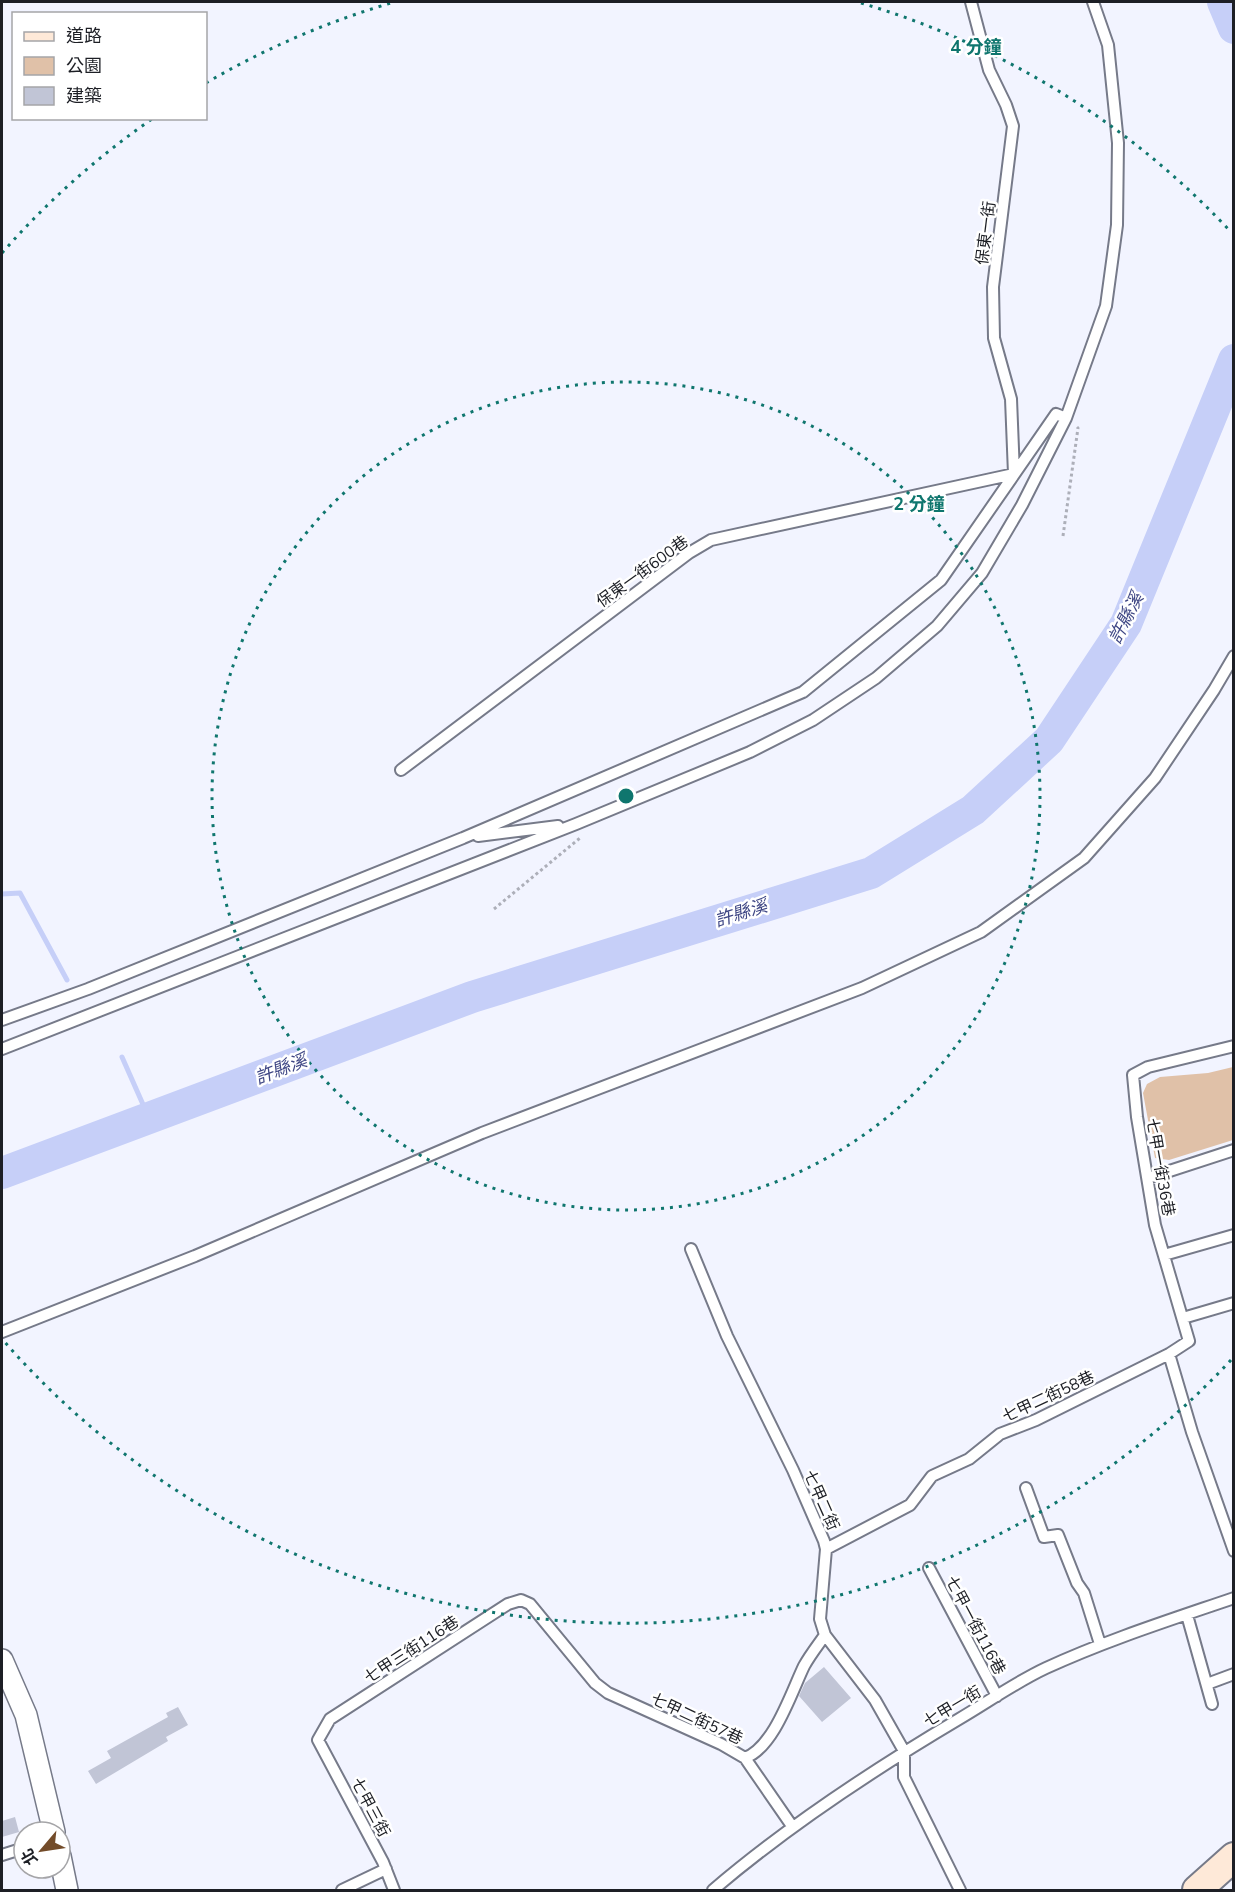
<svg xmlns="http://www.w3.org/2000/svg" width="1235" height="1892" font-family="'Nunito Sans','Noto Sans TC',sans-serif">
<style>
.green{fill:#e0c1a8}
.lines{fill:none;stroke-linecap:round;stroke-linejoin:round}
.stream{stroke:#c6cff8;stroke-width:5}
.river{stroke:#c6cff8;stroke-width:32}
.building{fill:#c1c5d6}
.lane-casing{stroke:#767a89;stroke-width:14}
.street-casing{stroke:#767a89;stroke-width:24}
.secondary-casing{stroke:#767a89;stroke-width:32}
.path{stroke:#adafb9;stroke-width:3;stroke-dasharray:3 3;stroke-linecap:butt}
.lane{stroke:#fff;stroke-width:10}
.street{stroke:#fff;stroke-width:21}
.secondary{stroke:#fee9d8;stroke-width:28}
.ring{fill:none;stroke:#0f766e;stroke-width:3;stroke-dasharray:3 6}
.labels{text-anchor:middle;stroke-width:5;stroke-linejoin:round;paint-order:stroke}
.street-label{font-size:16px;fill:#1d1f25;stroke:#fff}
.water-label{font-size:18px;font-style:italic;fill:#3e4684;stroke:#fff}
.centre{fill:#0f766e;stroke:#fff;stroke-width:3}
.ring-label{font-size:18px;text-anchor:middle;font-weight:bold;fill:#0f766e;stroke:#fff;stroke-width:5;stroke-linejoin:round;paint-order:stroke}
</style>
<rect width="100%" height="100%" fill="#f2f4ff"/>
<!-- green -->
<path class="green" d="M 1233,1067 L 1233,1140 L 1169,1160 L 1155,1158 L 1143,1093 L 1147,1084 L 1160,1077 L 1208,1073 Z"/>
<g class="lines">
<!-- stream -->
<path class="stream" d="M 1228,375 L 1234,372
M 2,894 L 20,893 L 67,980
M 122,1057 L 149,1118"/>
<!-- river -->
<path class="river" d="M 1223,2 L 1234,28
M 2,1173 L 472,997 L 871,873 L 973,810 L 1049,740 L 1126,624 L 1234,360"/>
</g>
<!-- building -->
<path class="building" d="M 824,1667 L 851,1698 L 822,1722 L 799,1696 L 805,1683 Z
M 178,1707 L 188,1725 L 166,1737 L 168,1741 L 96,1784 L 88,1771 L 111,1758 L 107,1751 L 168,1717 L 166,1713 Z
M 15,1817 L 19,1832 L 2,1837 L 2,1821 Z"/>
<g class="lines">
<defs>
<path id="lane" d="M 401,770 L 689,553 L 711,540 L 1014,474 L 1011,399 L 994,338 L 993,287 L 1013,126 L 1006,105 L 989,70 L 971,2
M 478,836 L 558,826
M 2,1020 L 88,989 L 463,838 L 803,692 L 941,580 L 1056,414 L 1066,418
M 2,1049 L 576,824 L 750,752 L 813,720 L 876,678 L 937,626 L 982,573 L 1022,505 L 1066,418 L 1106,306 L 1117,225 L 1118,143 L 1108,45 L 1093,2
M 1148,1178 L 1234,1150
M 691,1249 L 727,1336 L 793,1470 L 824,1541 L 826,1549 L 820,1619 L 825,1635 L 875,1700 L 904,1751 L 904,1777 L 960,1890
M 1164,1255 L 1234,1235
M 1183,1318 L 1234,1303
M 2,1332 L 195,1256 L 482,1133 L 862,988 L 981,932 L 1084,858 L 1155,778 L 1214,690 L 1234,656
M 1169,1354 L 1192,1432 L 1234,1551
M 1026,1488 L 1044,1537 L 1058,1535 L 1077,1583 L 1084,1593 L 1100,1644
M 826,1549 L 910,1505 L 932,1476 L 969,1459 L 1000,1434 L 1036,1420 L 1169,1354 L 1189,1341 L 1155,1225 L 1137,1117 L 1133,1075 L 1148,1067 L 1234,1046
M 929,1568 L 997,1696
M 1187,1615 L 1212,1704
M 1207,1684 L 1234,1674
M 745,1758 L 792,1826
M 2,1855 L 24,1848
M 342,1890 L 386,1869
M 394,1890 L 383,1862 L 318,1740 L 330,1719 L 508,1604 L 521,1600 L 530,1604 L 595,1683 L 608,1693 L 721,1744 L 745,1758 C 774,1747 791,1693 804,1666 C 810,1655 818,1645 825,1635
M 713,1890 C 789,1825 873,1770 959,1719 C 988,1702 1016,1682 1046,1668 C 1107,1640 1170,1620 1234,1598"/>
<path id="street" d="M 2,1660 L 26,1715 L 54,1832
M 60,1856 L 67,1890"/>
<path id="secondary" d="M 1197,1890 L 1234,1857"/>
</defs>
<!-- lane casing -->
<use href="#lane" class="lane-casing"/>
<!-- street casing -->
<use href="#street" class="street-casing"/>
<!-- secondary casing -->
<use href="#secondary" class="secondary-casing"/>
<!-- path -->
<path class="path" d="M 1063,536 L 1078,428 L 1077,427
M 494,909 L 580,838"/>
<!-- lane -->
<use href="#lane" class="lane"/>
<!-- street -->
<use href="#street" class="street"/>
<!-- secondary -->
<use href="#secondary" class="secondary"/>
</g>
<!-- distance rings -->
<g class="ring">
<circle cx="626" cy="796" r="414"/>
<path d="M1231 1360A827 827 0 0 1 2 1339M2 253A827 827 0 0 1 152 119M206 83A827 827 0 0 1 391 3M861 3A827 827 0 0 1 1231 232"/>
</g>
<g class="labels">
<!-- street labels -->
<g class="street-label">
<text transform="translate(985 233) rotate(-83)" y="6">保東一街</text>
<text transform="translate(642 571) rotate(-36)" y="6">保東一街600巷</text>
<text transform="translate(1161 1167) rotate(80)" y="6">七甲一街36巷</text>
<text transform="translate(1048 1396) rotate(-25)" y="6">七甲二街58巷</text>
<text transform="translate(822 1500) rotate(66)" y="6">七甲二街</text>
<text transform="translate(976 1625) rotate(62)" y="6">七甲一街116巷</text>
<text transform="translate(411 1649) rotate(-33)" y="6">七甲三街116巷</text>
<text transform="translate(952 1706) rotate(-31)" y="6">七甲一街</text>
<text transform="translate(697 1718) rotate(25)" y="6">七甲二街57巷</text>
<text transform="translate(371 1807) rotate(62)" y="6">七甲三街</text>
</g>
<!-- water labels -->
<g class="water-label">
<text transform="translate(1126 618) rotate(-63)" y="6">許縣溪</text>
<text transform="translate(741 913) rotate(-17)" y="6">許縣溪</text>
<text transform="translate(281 1069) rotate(-21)" y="6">許縣溪</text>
</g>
</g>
<circle cx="626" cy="796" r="9" class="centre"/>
<g class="ring-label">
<text x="976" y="53">4 分鐘</text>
<text x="919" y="510">2 分鐘</text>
</g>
<!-- border -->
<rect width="1235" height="1892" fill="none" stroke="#1d1f25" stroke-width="6"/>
<!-- legend -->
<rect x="12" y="12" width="195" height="108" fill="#ffffff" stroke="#a5a5a8" stroke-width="1.5"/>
<rect x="24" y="32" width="30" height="9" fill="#fee9d8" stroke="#a5a5a8" stroke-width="1.5"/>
<text x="66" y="42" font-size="18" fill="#1d1f25">道路</text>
<rect x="24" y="57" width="30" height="18" fill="#e0c1a8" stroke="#a5a5a8" stroke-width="1.5"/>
<text x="66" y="72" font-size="18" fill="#1d1f25">公園</text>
<rect x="24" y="87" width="30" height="18" fill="#c1c5d6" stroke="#a5a5a8" stroke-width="1.5"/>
<text x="66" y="102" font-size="18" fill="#1d1f25">建築</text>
<!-- north arrow -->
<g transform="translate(42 1850) rotate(241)"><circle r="28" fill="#ffffff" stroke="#a5a5a8" stroke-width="1.5"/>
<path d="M0-4.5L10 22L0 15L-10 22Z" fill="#734c2a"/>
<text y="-9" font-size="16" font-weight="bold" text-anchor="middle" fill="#1d1f25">北</text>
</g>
</svg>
